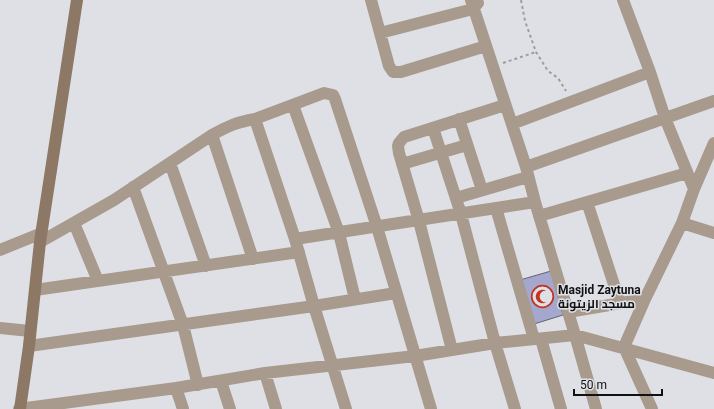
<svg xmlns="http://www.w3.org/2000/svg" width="714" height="409" font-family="Roboto,Cairo,sans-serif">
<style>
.building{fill:#a5a7ce;stroke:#64646a}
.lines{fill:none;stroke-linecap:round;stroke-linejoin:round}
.path{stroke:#9d9ea2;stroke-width:2;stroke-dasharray:3 3;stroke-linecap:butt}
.street{stroke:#a89a8d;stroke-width:12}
.secondary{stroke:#8c7865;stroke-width:12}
.labels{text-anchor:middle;stroke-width:3;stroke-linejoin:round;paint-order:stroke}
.poi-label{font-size:12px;font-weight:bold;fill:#101113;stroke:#dfe0e6;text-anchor:start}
</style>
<rect width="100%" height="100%" fill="#dfe0e6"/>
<!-- building -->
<path class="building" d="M 551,271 L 563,315 L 534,324 L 520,280 Z"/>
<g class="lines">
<!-- path -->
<path class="path" d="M 521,0 L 525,21 L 536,52 L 548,71 L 558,78 L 566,91
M 503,63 L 536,52"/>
<!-- street -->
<path class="street" d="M 371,0 L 389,66 L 393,72 L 401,72 L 486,46
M 471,0 L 526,167 L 535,202 L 575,335 L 596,409
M 623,0 L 650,72 L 665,118 L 694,189
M 380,33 L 473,9 L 478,3
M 293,105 L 339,233 L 355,299
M 255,119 L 324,93 L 333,95 L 335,99 L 377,227 L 431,409
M 459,119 L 482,190
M 512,124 L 650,72
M 433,128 L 461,214 L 495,343 L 515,409
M 212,135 L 253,259
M 170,163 L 206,266
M 402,164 L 467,145
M 526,167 L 714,101
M 133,187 L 183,325 L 198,385
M 456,198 L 528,177
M 587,202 L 620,303
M 496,208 L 534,339
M 539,216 L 687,173
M 74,223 L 98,281
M 682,223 L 714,233
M 295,239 L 535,202
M 40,242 L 114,200 L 212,135 C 228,126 237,122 255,119 L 295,239 L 314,306 L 346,409
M 0,250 L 42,233
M 35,290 L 299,252
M 568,312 L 645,299
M 0,328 L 30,331
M 541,339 L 561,409
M 29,346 L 314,306 L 396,293
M 452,350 L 419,221 L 399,153 L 398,146 L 399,143 L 404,137 L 505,105
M 265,373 L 276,409
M 221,381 L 230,409
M 176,388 L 183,409
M 19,409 L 176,388 L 265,373 L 415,356 L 495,343 L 575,335 L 714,373
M 652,409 L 624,347 L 645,299 L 682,223 L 694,189 L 714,143"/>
<!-- secondary -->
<path class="secondary" d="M 20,409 L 29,346 L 40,242 L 77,0"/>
</g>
<!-- icons -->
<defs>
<symbol id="mosque-ring" viewBox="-11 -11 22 22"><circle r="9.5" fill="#dfe0e6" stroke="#c13521" stroke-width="1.5"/><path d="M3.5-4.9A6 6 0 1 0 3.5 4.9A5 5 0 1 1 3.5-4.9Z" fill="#c13521"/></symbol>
</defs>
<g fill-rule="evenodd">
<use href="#mosque-ring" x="530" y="284" width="25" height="25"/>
</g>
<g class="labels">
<!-- poi labels -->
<g class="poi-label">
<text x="558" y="294">Masjid Zaytuna<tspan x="558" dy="14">مسجد الزيتونة</tspan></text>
</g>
</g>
<!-- scale -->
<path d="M574 389v6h88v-6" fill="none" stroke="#101113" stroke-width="2"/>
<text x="580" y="389" font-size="12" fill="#101113" stroke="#dfe0e6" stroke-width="3" paint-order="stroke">50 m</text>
</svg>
